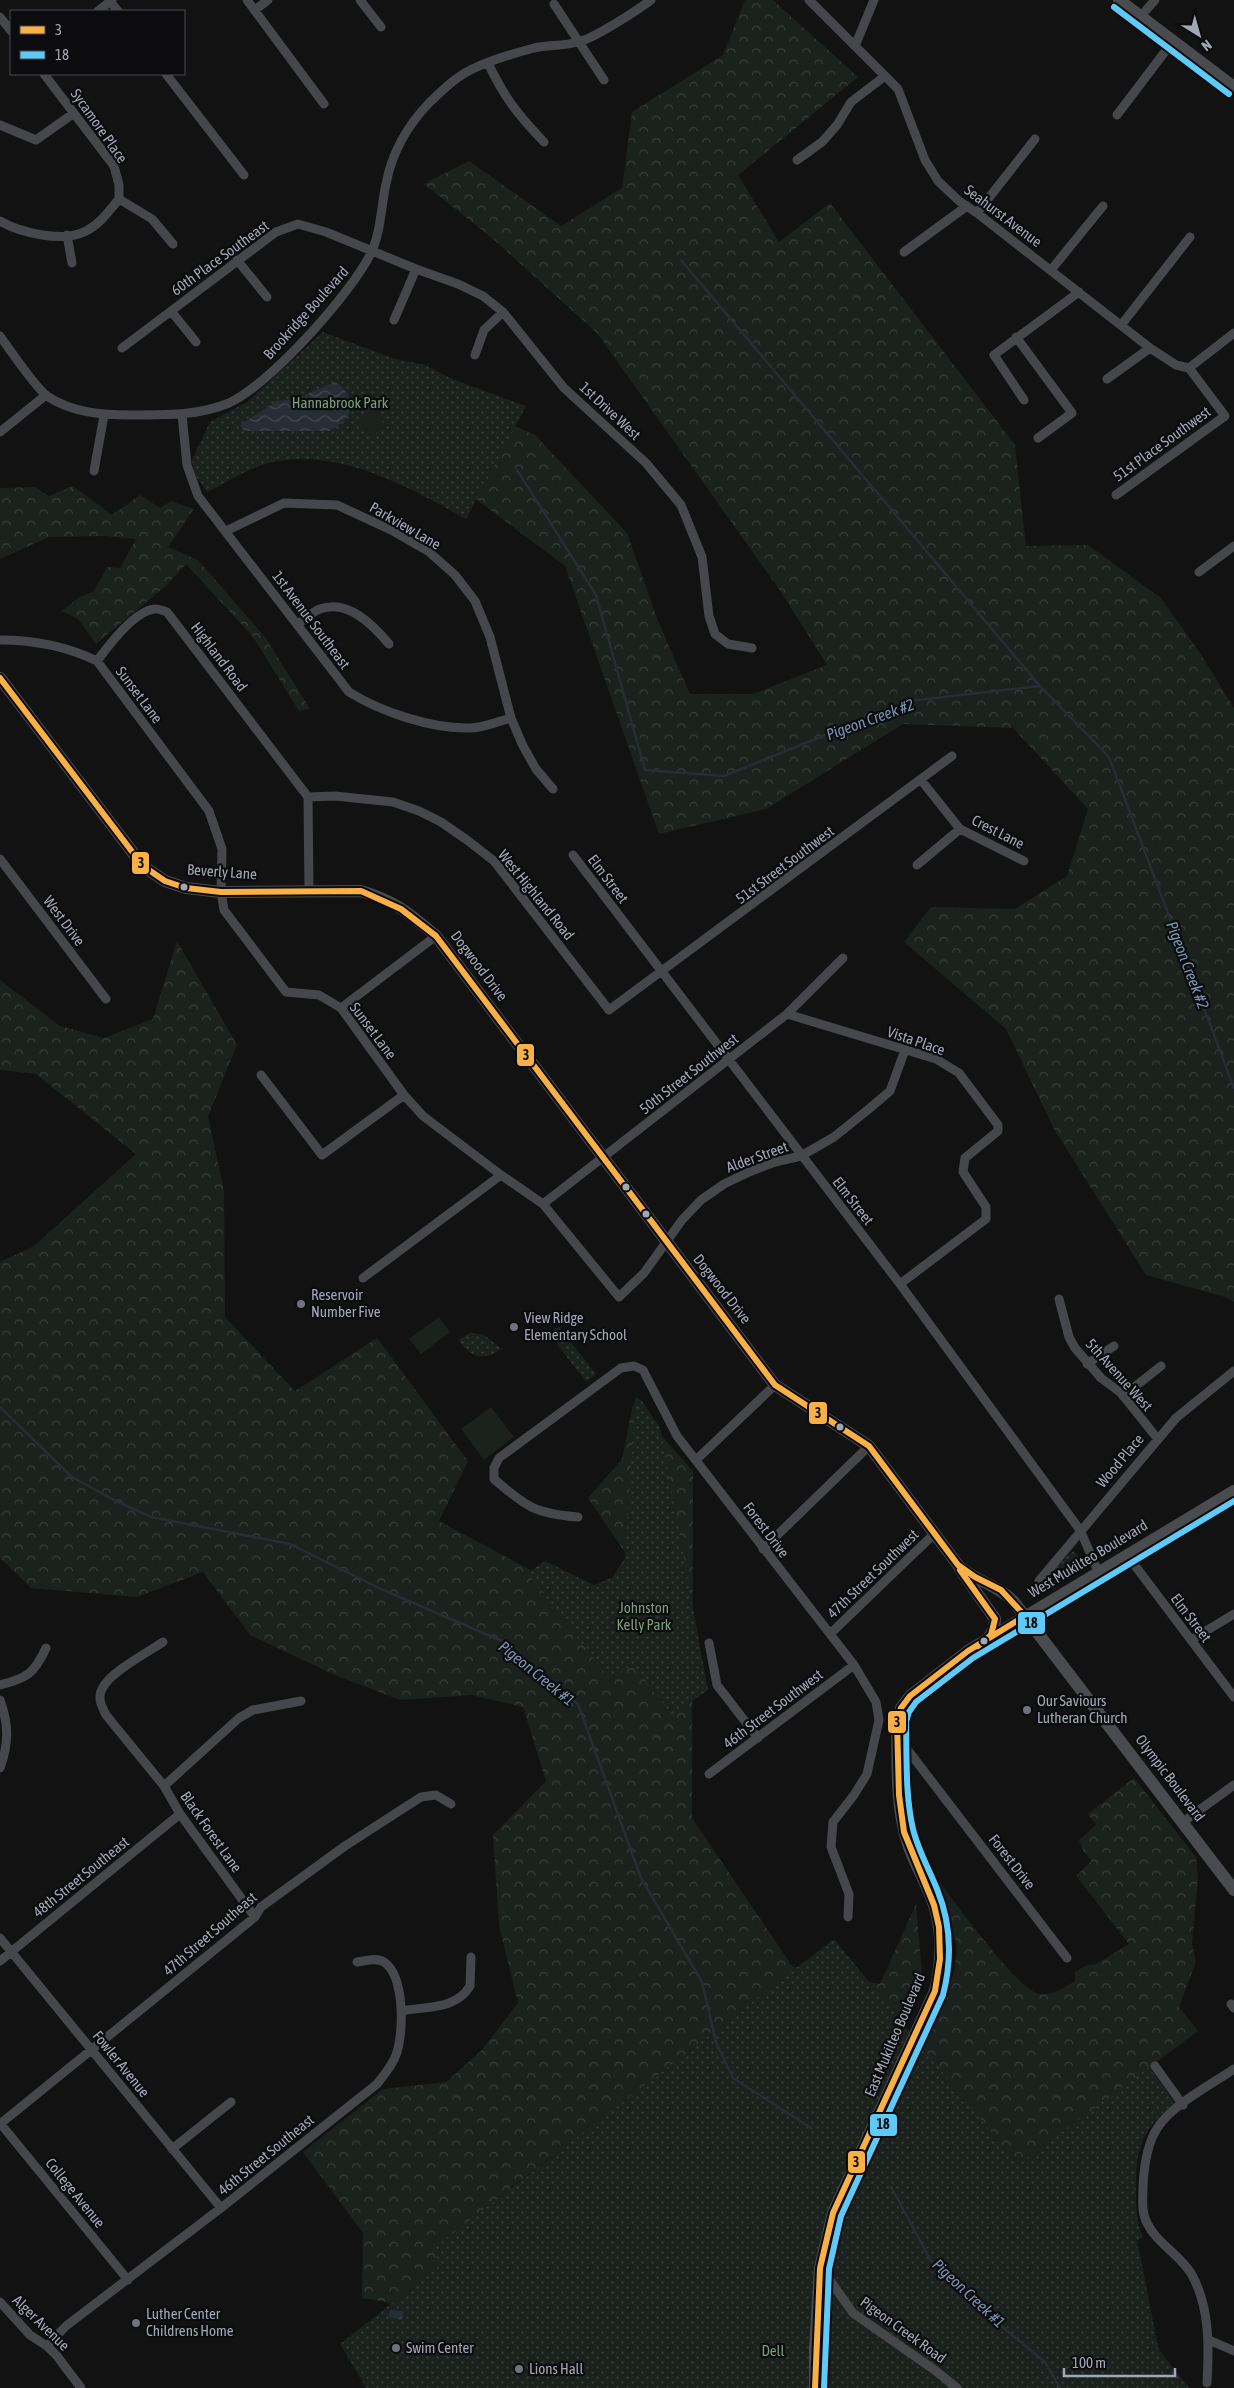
<svg xmlns="http://www.w3.org/2000/svg" width="1234" height="2388" font-family="'Asap Condensed',sans-serif">
<style>
.forest{fill:url(#forest-crowns);fill-rule:evenodd}
.park{fill:url(#park-dots)}
.pitch{fill:#1b211c}
.water{fill:url(#water-waves)}
.lines{fill:none;stroke-linecap:round;stroke-linejoin:round}
.stream{stroke:#262d34;stroke-width:2.5}
.street{stroke:#46474b;stroke-width:9}
.secondary{stroke:#4a4b4f;stroke-width:12}
.bus-1-casing{stroke:#0c0c0e;stroke-width:10}
.bus-2-casing{stroke:#0c0c0e;stroke-width:10}
.bus-1{stroke:#f8b047;stroke-width:6}
.bus-2{stroke:#5dcaf7;stroke-width:6}
.bus-dot{fill:#a2a7b4;stroke:#0c0c0e;stroke-width:2}
.poi-dot{fill:#70737b;stroke:#0c0c0e;stroke-width:2}
.labels{text-anchor:middle;stroke-width:4.5;stroke-linejoin:round;paint-order:stroke}
.street-label{font-size:15px;fill:#a2a7b4;stroke:#0c0c0e}
.park-label{font-size:15px;fill:#799f7c;stroke:#0c0c0e}
.poi-label{font-size:15px;fill:#a2a7b4;stroke:#0c0c0e;text-anchor:start}
.water-label{font-size:16px;font-style:italic;fill:#7894b0;stroke:#0c0c0e}
.line-badge{stroke:#0c0c0e;stroke-width:2}
.pale-badge-label{font-size:14px;text-anchor:middle;font-weight:bold;fill:#111}
</style>
<defs>
<pattern id="forest-crowns" width="20" height="18" patternUnits="userSpaceOnUse" patternTransform="scale(1.25)"><rect width="20" height="18" fill="#1b211c"/><path d="M2 6a3 3 0 1 1 6 0M12 15a3 3 0 1 1 6 0" fill="none" stroke="#393e3b"/></pattern>
<pattern id="park-dots" width="8" height="8" patternUnits="userSpaceOnUse" patternTransform="scale(1.25)"><rect width="8" height="8" fill="#1b211c"/><path d="M2 2h.1M6 6h.1" fill="none" stroke="#393e3b" stroke-width="1.8" stroke-linecap="round"/></pattern>
<pattern id="water-waves" width="16" height="10" patternUnits="userSpaceOnUse" patternTransform="scale(1.25)"><rect width="16" height="10" fill="#262d34"/><path d="M0 5q4-4 8 0t8 0" fill="none" stroke="#42494f"/></pattern>
</defs>
<rect width="100%" height="100%" fill="#121212"/>
<!-- forest -->
<path class="forest" d="M 745,0 L 773,0 L 858,77 L 738,175 L 779,242 L 830,203 L 1015,445 L 1026,546 L 1088,545 L 1161,598 L 1200,653 L 1234,708 L 1234,1302 L 1225,1297 L 1146,1275 L 1054,1129 L 1006,1029 L 904,942 L 931,907 L 1015,909 L 1067,876 L 1088,809 L 1013,728 L 903,724 L 766,809 L 659,834 L 565,566 L 477,500 L 341,450 L 419,382 L 535,435 L 627,533 L 658,621 L 690,694 L 753,694 L 827,665 L 781,592 L 597,333 L 492,238 L 424,184 L 469,161 L 561,226 L 622,188 L 632,112 L 723,55 Z
M 73,486 L 112,515 L 140,495 L 160,508 L 171,501 L 194,509 L 168,547 L 198,560 L 265,637 L 310,709 L 299,711 L 253,637 L 186,564 L 167,585 L 96,644 L 78,619 L 62,611 L 78,598 L 94,591 L 107,567 L 120,568 L 136,539 L 105,536 L 49,537 L 0,559 L 0,488 L 34,487 L 49,496 Z
M 177,941 L 237,1045 L 208,1116 L 224,1191 L 225,1317 L 295,1391 L 377,1338 L 468,1461 L 439,1521 L 575,1594 L 635,1567 L 588,1498 L 622,1459 L 633,1404 L 693,1471 L 692,1818 L 792,1966 L 880,1984 L 916,1904 L 922,1973 L 865,2112 L 412,2315 L 386,2302 L 362,2298 L 363,2233 L 303,2152 L 383,2089 L 446,2082 L 481,2051 L 518,2003 L 499,1926 L 493,1835 L 546,1781 L 523,1707 L 472,1695 L 400,1700 L 337,1676 L 250,1635 L 203,1572 L 137,1597 L 31,1588 L 0,1558 L 0,1262 L 34,1246 L 136,1154 L 36,1074 L 0,1070 L 0,980 L 60,1026 L 104,1038 L 153,1019 ZM 749,2011 L 512,2188 L 511,2188 L 511,2187 Z
M 1134,1778 L 1196,1857 L 1198,1877 L 1192,1944 L 1196,1962 L 1179,2007 L 1198,2031 L 1150,2067 L 1175,2103 C 1141,2129 1136,2149 1136,2191 C 1136,2208 1136,2221 1143,2237 L 1137,2240 L 1159,2351 L 822,2388 L 910,2070 L 947,1994 L 955,1968 L 957,1946 L 937,1879 C 954,1900 1017,1990 1039,1994 C 1052,1996 1065,1987 1075,1981 L 1075,1972 L 1087,1965 L 1096,1964 L 1129,1944 L 1076,1876 L 1091,1861 L 1083,1850 L 1079,1840 L 1096,1825 L 1088,1814 Z"/>
<!-- park -->
<path class="park" d="M 323,332 L 392,358 L 425,365 L 452,379 L 526,406 L 466,519 C 408,487 339,447 269,463 C 248,468 226,483 207,492 L 195,475 L 192,460 L 210,422 L 247,402 Z
M 559,1327 L 596,1374 L 586,1382 L 550,1335 Z
M 470,1333 L 483,1334 L 502,1349 C 481,1362 473,1358 458,1340 Z
M 635,1397 L 641,1400 L 660,1427 L 708,1690 L 672,1715 L 633,1664 L 611,1681 L 527,1573 L 545,1561 L 604,1590 L 625,1558 Z
M 1074,1551 L 1083,1563 L 1082,1567 L 1056,1583 L 1050,1579 C 1051,1569 1066,1556 1074,1551 Z
M 834,1939 L 1018,2165 L 1149,2067 L 1173,2104 C 1165,2112 1155,2119 1149,2128 C 1130,2156 1132,2206 1142,2237 L 1136,2241 L 1157,2347 L 1189,2388 L 366,2388 L 340,2344 L 442,2264 L 431,2250 Z"/>
<!-- pitch -->
<path class="pitch" d="M 373,410 L 385,425 L 371,435 L 360,421 Z
M 439,1317 L 450,1332 L 421,1354 L 409,1339 Z
M 491,1407 L 514,1437 L 484,1460 L 461,1429 Z"/>
<!-- water -->
<path class="water" d="M 335,382 C 360,397 353,420 329,431 L 244,431 L 240,425 L 277,401 L 295,399 Z
M 390,2310 L 403,2311 L 402,2320 L 389,2317 Z"/>
<g class="lines">
<!-- stream -->
<path class="stream" d="M 681,260 L 1040,686 L 1109,757 L 1234,1088
M 517,470 L 596,595 L 645,770 L 724,776 L 909,701 L 1040,686
M 0,1407 L 72,1477 L 112,1499 L 151,1517 L 290,1544 L 381,1589 L 502,1641 L 578,1704 L 641,1878 L 702,1982 L 716,2042 L 733,2078 L 811,2128
M 891,2187 L 931,2261 L 1006,2330 L 1045,2362 L 1060,2388"/>
<!-- street -->
<path class="street" d="M 109,0 L 118,11
M 247,0 L 324,104
M 360,0 L 381,27
M 809,0 L 898,89 L 925,160 L 938,181 L 959,201 L 977,213 L 1150,348 L 1176,365 L 1189,368
M 554,4 L 604,80
M 255,10 L 268,0
M 98,11 L 112,0
M 1141,16 L 1155,0
M 0,17 L 11,31
M 855,46 L 874,0
M 488,63 C 504,97 518,115 544,142
M 44,74 L 114,166 L 119,185 L 119,199
M 166,74 L 244,175
M 1117,115 L 1173,41
M 0,125 L 36,140 L 74,113
M 797,160 L 822,142 L 837,125 L 851,102 L 885,76
M 119,199 L 152,219 L 173,244
M 977,213 L 1035,139
M 0,221 C 21,233 63,243 86,231 C 100,224 109,211 119,199
M 67,235 L 72,263
M 904,252 L 967,206
M 237,260 L 267,297
M 1051,270 L 1103,206
M 171,311 L 196,342
M 394,320 L 416,269
M 1122,324 L 1190,237
M 0,336 C 10,350 35,387 47,396 C 72,413 103,415 132,415 C 164,415 198,416 229,403 C 270,384 351,294 371,253 C 381,232 381,206 386,184 C 392,152 407,126 429,103 C 438,95 446,86 456,79 C 474,65 511,54 534,48 C 548,45 564,46 578,42 C 595,38 636,11 651,0
M 1016,337 L 1072,413 L 1038,438
M 122,348 L 276,232 L 298,224 L 326,232 L 416,269 L 458,284 L 483,296 L 503,312 L 564,388 L 646,463 L 681,505 L 702,557 L 709,616 L 715,634 L 728,644 L 752,648
M 475,355 L 484,330 L 503,312
M 1189,368 L 1234,333
M 1107,379 L 1150,348
M 1024,400 L 994,355 L 1079,292
M 182,415 L 187,465 L 198,496 L 349,692 C 381,712 432,729 470,728 C 483,728 499,721 511,718
M 0,432 L 46,395
M 94,471 L 104,415
M 1116,495 L 1225,416 L 1189,368
M 226,531 L 284,503 L 337,505 L 393,531 L 428,551 L 455,575 L 475,601 L 490,637 L 511,718 L 523,746 L 536,769 L 553,789
M 1199,572 L 1234,546
M 297,625 C 304,620 312,612 320,609 C 348,599 373,625 389,644
M 0,640 C 34,640 66,646 97,661 C 108,646 135,610 155,609 C 158,608 164,611 167,612 L 308,797 L 309,891
M 97,661 L 209,811 L 222,849 L 221,892 L 224,910 L 286,992 L 319,995 L 341,1008 L 404,1095 L 423,1116 L 501,1175 L 543,1204 L 619,1297 L 644,1273 L 682,1220 L 701,1200 L 724,1184 L 749,1172 L 775,1162 L 801,1156 L 834,1137 L 870,1108 L 890,1091 L 905,1050
M 921,780 L 960,829 L 1024,861
M 308,797 L 335,796 L 393,802 L 419,811 L 441,822 L 467,840 L 494,861 L 609,1010 L 952,756
M 573,855 L 900,1284 L 1080,1530 L 1098,1571
M 0,859 L 106,999
M 917,865 L 960,829
M 341,1008 L 436,936
M 787,1014 L 936,1059 L 959,1073 L 998,1125 L 998,1131 L 965,1158 L 963,1172 L 986,1207 L 986,1219 L 900,1284
M 261,1075 L 322,1155 L 404,1095
M 543,1204 L 787,1014 L 843,958
M 363,1278 L 501,1175
M 1059,1299 L 1069,1337 L 1075,1348 L 1101,1378 L 1121,1393 L 1157,1438
M 1087,1364 L 1114,1346
M 1123,1396 L 1161,1366
M 696,1460 L 775,1385
M 578,1517 C 536,1514 526,1507 494,1479 L 494,1468 L 499,1458 L 621,1368 L 634,1366 L 643,1370 L 677,1436 L 854,1665 L 876,1702 L 879,1720 L 867,1774 L 854,1795 L 833,1822 L 831,1847 L 849,1894 L 848,1917
M 763,1549 L 869,1446
M 1127,1555 L 1234,1697
M 1039,1581 L 1176,1418 L 1234,1371
M 830,1634 L 934,1534
M 1191,1640 L 1234,1614
M 163,1642 C 147,1653 110,1672 102,1689 C 97,1698 102,1707 106,1715 L 164,1786 L 180,1814 L 255,1917
M 709,1643 L 717,1685 L 758,1738
M 0,1685 C 27,1678 34,1674 46,1648
M 0,1700 C 9,1725 9,1743 0,1768
M 897,1736 L 1067,1958
M 709,1774 L 854,1665
M 164,1786 L 239,1718 L 253,1710 L 301,1701
M 1183,1822 L 1234,1785
M 0,1938 L 221,2208
M 0,1961 L 180,1814
M 1231,2004 L 1234,2008
M 402,2011 C 426,2006 456,2010 470,1986 L 471,1957
M 1155,2066 L 1183,2105
M 0,2123 L 128,2280
M 0,2124 L 255,1917 L 261,1907 L 345,1846 L 421,1797 L 436,1795 L 451,1804
M 172,2149 L 231,2102
M 820,2266 L 853,2313 L 936,2371 L 957,2388
M 0,2302 L 30,2335 L 47,2346 L 57,2356 L 81,2388
M 1209,2340 L 1234,2351
M 47,2346 L 66,2326 L 221,2208 L 377,2084 C 384,2075 392,2066 396,2055 C 404,2034 405,1976 384,1962 C 376,1957 365,1961 357,1962
M 1207,2383 C 1209,2347 1210,2308 1192,2275 C 1181,2255 1157,2244 1147,2223 C 1141,2212 1143,2198 1143,2186 C 1144,2166 1147,2143 1158,2127 C 1172,2105 1212,2084 1234,2069"/>
<!-- secondary -->
<path class="secondary" d="M 1119,0 L 1234,87
M 0,678 L 143,866 L 165,881 L 186,888 L 221,892 L 361,891 C 395,901 409,913 436,936 L 775,1385 L 869,1446 L 958,1565 C 976,1582 997,1584 1014,1602 L 1234,1890
M 960,1569 L 995,1619 L 994,1628 L 988,1639
M 815,2388 L 815,2348 L 820,2268 L 833,2213 L 935,1991 C 942,1962 943,1934 934,1905 C 924,1875 907,1854 902,1820 C 896,1787 898,1754 897,1721 L 901,1708 L 910,1696 L 968,1651 L 1234,1491"/>
<defs>
<path id="bus-1" d="M 0,678 L 143,866 L 165,881 L 186,888 L 221,892 L 361,891 L 401,909 L 436,936 L 775,1385 L 869,1446 L 958,1565 L 975,1577 L 1001,1590 L 1025,1616 L 968,1651 L 910,1696 L 901,1708 L 897,1721 L 899,1795 L 904,1832 L 934,1905 L 939,1927 L 940,1959 L 935,1991 L 833,2213 L 820,2268 L 815,2388
M 960,1570 L 995,1619 L 991,1635 L 978,1646"/>
<path id="bus-2" d="M 1114,7 L 1229,94
M 824,2388 L 829,2269 L 841,2216 L 943,1995 C 952,1960 951,1923 937,1889 C 929,1869 918,1850 913,1829 C 905,1794 907,1758 906,1722 L 909,1712 L 916,1702 L 973,1658 L 1234,1501"/>
</defs>
<!-- bus-1 casing -->
<use href="#bus-1" class="bus-1-casing"/>
<!-- bus-2 casing -->
<use href="#bus-2" class="bus-2-casing"/>
<!-- bus-1 -->
<use href="#bus-1" class="bus-1"/>
<!-- bus-2 -->
<use href="#bus-2" class="bus-2"/>
</g>
<!-- markers -->
<g class="bus-dot">
<circle cx="184" cy="887" r="4.5"/>
<circle cx="626" cy="1187" r="4.5"/>
<circle cx="646" cy="1214" r="4.5"/>
<circle cx="840" cy="1427" r="4.5"/>
<circle cx="984" cy="1641" r="4.5"/>
</g>
<g class="poi-dot">
<circle cx="301" cy="1304" r="5"/>
<circle cx="514" cy="1327" r="5"/>
<circle cx="1027" cy="1710" r="5"/>
<circle cx="136" cy="2323" r="5"/>
<circle cx="396" cy="2348" r="5"/>
<circle cx="519" cy="2369" r="5"/>
</g>
<g class="labels">
<!-- street labels -->
<g class="street-label">
<text transform="translate(99 126) rotate(55)" y="5">Sycamore Place</text>
<text transform="translate(1003 216) rotate(37)" y="5">Seahurst Avenue</text>
<text transform="translate(220 258) rotate(-36)" y="5">60th Place Southeast</text>
<text transform="translate(306 313) rotate(-48)" y="5">Brookridge Boulevard</text>
<text transform="translate(610 411) rotate(43)" y="5">1st Drive West</text>
<text transform="translate(1162 444) rotate(-36)" y="5">51st Place Southwest</text>
<text transform="translate(405 526) rotate(30)" y="5">Parkview Lane</text>
<text transform="translate(311 620) rotate(53)" y="5">1st Avenue Southeast</text>
<text transform="translate(219 657) rotate(53)" y="5">Highland Road</text>
<text transform="translate(139 695) rotate(53)" y="5">Sunset Lane</text>
<text transform="translate(998 832) rotate(27)" y="5">Crest Lane</text>
<text transform="translate(785 865) rotate(-37)" y="5">51st Street Southwest</text>
<text transform="translate(222 872) rotate(4)" y="5">Beverly Lane</text>
<text transform="translate(608 879) rotate(53)" y="5">Elm Street</text>
<text transform="translate(536 895) rotate(51)" y="5">West Highland Road</text>
<text transform="translate(64 921) rotate(53)" y="5">West Drive</text>
<text transform="translate(479 966) rotate(53)" y="5">Dogwood Drive</text>
<text transform="translate(373 1031) rotate(53)" y="5">Sunset Lane</text>
<text transform="translate(916 1041) rotate(19)" y="5">Vista Place</text>
<text transform="translate(689 1074) rotate(-38)" y="5">50th Street Southwest</text>
<text transform="translate(757 1157) rotate(-20)" y="5">Alder Street</text>
<text transform="translate(853 1201) rotate(52)" y="5">Elm Street</text>
<text transform="translate(722 1289) rotate(52)" y="5">Dogwood Drive</text>
<text transform="translate(1119 1375) rotate(48)" y="5">5th Avenue West</text>
<text transform="translate(1120 1461) rotate(-50)" y="5">Wood Place</text>
<text transform="translate(766 1530) rotate(53)" y="5">Forest Drive</text>
<text transform="translate(1088 1559) rotate(-31)" y="5">West Mukilteo Boulevard</text>
<text transform="translate(873 1574) rotate(-44)" y="5">47th Street Southwest</text>
<text transform="translate(1191 1618) rotate(53)" y="5">Elm Street</text>
<text transform="translate(773 1709) rotate(-37)" y="5">46th Street Southwest</text>
<text transform="translate(1170 1778) rotate(53)" y="5">Olympic Boulevard</text>
<text transform="translate(211 1832) rotate(55)" y="5">Black Forest Lane</text>
<text transform="translate(1012 1862) rotate(52)" y="5">Forest Drive</text>
<text transform="translate(81 1877) rotate(-39)" y="5">48th Street Southeast</text>
<text transform="translate(210 1934) rotate(-41)" y="5">47th Street Southeast</text>
<text transform="translate(895 2035) rotate(-67)" y="5">East Mukilteo Boulevard</text>
<text transform="translate(121 2064) rotate(51)" y="5">Fowler Avenue</text>
<text transform="translate(266 2155) rotate(-39)" y="5">46th Street Southeast</text>
<text transform="translate(75 2193) rotate(51)" y="5">College Avenue</text>
<text transform="translate(41 2323) rotate(44)" y="5">Alger Avenue</text>
<text transform="translate(903 2330) rotate(36)" y="5">Pigeon Creek Road</text>
</g>
<!-- park labels -->
<g class="park-label">
<text x="340" y="408">Hannabrook Park</text>
<text x="644" y="1613">Johnston<tspan x="644" dy="17">Kelly Park</tspan></text>
<text x="773" y="2356">Dell</text>
</g>
<!-- poi labels -->
<g class="poi-label">
<text x="311" y="1300">Reservoir<tspan x="311" dy="17">Number Five</tspan></text>
<text x="524" y="1323">View Ridge<tspan x="524" dy="17">Elementary School</tspan></text>
<text x="1037" y="1706">Our Saviours<tspan x="1037" dy="17">Lutheran Church</tspan></text>
<text x="146" y="2319">Luther Center<tspan x="146" dy="17">Childrens Home</tspan></text>
<text x="406" y="2353">Swim Center</text>
<text x="529" y="2374">Lions Hall</text>
</g>
<!-- water labels -->
<g class="water-label">
<text transform="translate(870 719) rotate(-20)" y="6">Pigeon Creek #2</text>
<text transform="translate(1188 965) rotate(69)" y="6">Pigeon Creek #2</text>
<text transform="translate(537 1673) rotate(39)" y="6">Pigeon Creek #1</text>
<text transform="translate(969 2293) rotate(43)" y="6">Pigeon Creek #1</text>
</g>
</g>
<g class="line-badge">
<rect x="131" y="851" width="19" height="24" rx="5" fill="#f8b047"/>
<rect x="516" y="1043" width="19" height="24" rx="5" fill="#f8b047"/>
<rect x="808" y="1401" width="20" height="24" rx="5" fill="#f8b047"/>
<rect x="1017" y="1611" width="29" height="24" rx="5" fill="#5dcaf7"/>
<rect x="887" y="1710" width="20" height="24" rx="5" fill="#f8b047"/>
<rect x="869" y="2113" width="29" height="24" rx="5" fill="#5dcaf7"/>
<rect x="847" y="2150" width="19" height="24" rx="5" fill="#f8b047"/>
</g>
<g class="pale-badge-label">
<text x="141" y="868">3</text>
<text x="526" y="1060">3</text>
<text x="818" y="1418">3</text>
<text x="1031" y="1628">18</text>
<text x="897" y="1727">3</text>
<text x="883" y="2129">18</text>
<text x="856" y="2167">3</text>
</g>
<!-- legend -->
<rect x="10" y="10" width="175" height="65" fill="#0c0c0e" stroke="#484a50"/>
<rect x="20" y="26" width="25" height="8" fill="#f8b047" stroke="#484a50"/>
<text x="55" y="35" font-size="15" fill="#a2a7b4">3</text>
<rect x="20" y="51" width="25" height="8" fill="#5dcaf7" stroke="#484a50"/>
<text x="55" y="60" font-size="15" fill="#a2a7b4">18</text>
<!-- north arrow -->
<g transform="translate(1199 35) rotate(143)" stroke="#0c0c0e" stroke-width="4" paint-order="stroke">
<path d="M0-4L9 19L0 12L-9 19Z" fill="#a2a7b4"/>
<text y="-8" font-size="14" font-weight="bold" text-anchor="middle" fill="#a2a7b4">N</text>
</g>
<!-- scale -->
<path d="M1064 2368v8h111v-8" fill="none" stroke="#a2a7b4" stroke-width="2.5"/>
<text x="1072" y="2368" font-size="15" fill="#a2a7b4" stroke="#0c0c0e" stroke-width="4" paint-order="stroke">100 m</text>
</svg>
